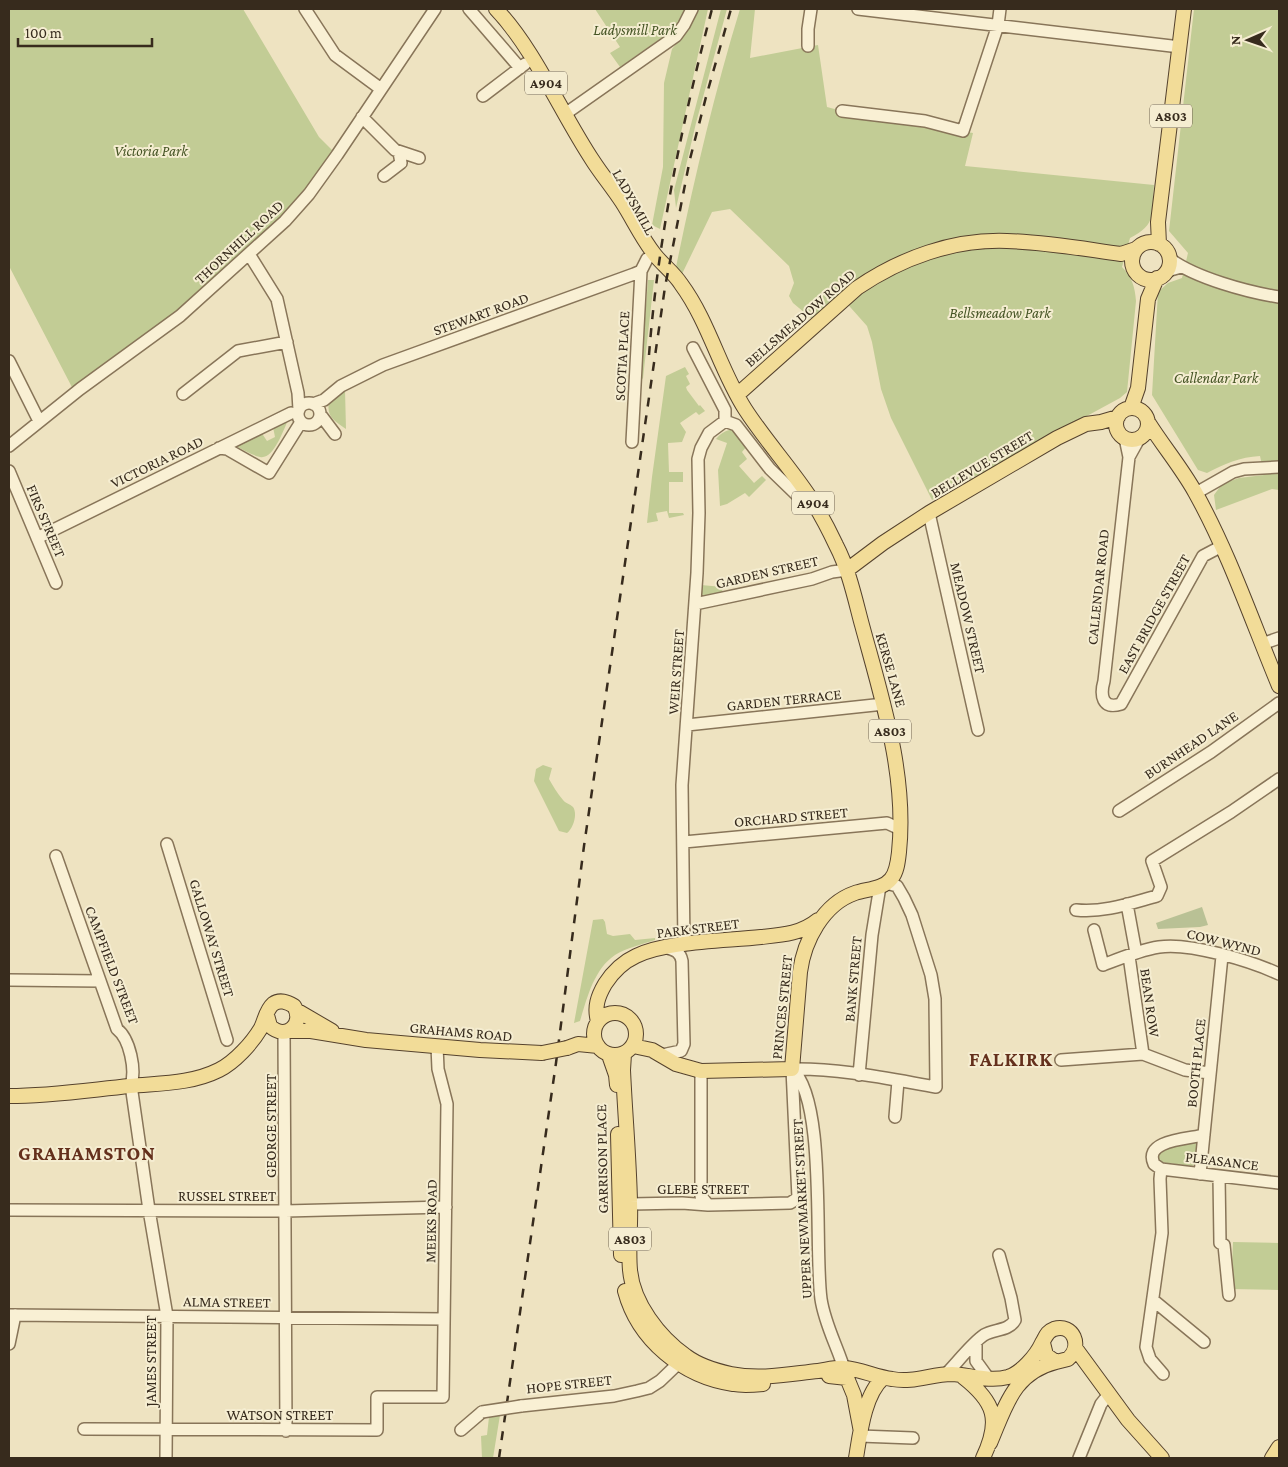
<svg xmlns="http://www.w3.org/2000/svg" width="1288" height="1467" font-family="'Crimson Pro',serif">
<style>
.green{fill:#c2cc95}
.cemetery{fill:#b9c195}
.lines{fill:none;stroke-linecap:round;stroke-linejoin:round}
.minor-casing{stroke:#887559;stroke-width:14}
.major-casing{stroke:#55422d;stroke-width:16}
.minor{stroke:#f9f0d4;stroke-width:11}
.major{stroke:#f2dc98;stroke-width:14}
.rail{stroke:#372b1d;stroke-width:2.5;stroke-dasharray:9 9;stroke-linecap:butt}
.minor-bridge-casing{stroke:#887559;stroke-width:14;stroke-linecap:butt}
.major-bridge-casing{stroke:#55422d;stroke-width:16;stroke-linecap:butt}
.minor-bridge{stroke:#f9f0d4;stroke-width:11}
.major-bridge{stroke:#f2dc98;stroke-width:14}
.labels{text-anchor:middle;stroke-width:4;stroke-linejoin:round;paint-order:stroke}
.shield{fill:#f5edd1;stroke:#706553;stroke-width:1}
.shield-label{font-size:14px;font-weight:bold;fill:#372b1d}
.park-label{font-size:15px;font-style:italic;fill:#455424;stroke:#f5edd1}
.street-label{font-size:15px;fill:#372b1d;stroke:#f5edd1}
.district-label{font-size:20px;font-weight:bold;letter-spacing:1px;fill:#64301c;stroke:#f5edd1}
</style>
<rect width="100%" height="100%" fill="#eee3c1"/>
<!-- green -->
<path class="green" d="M 9,9 L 243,9 L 319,137 L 337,155 L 249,254 L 75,393 L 9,266 Z
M 595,9 L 685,9 L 680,22 L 673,30 L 620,67 L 610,53 L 620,47 Z
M 696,9 L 708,9 L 660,229 L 652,225 L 663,167 L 664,83 L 672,49 L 687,31 Z
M 721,9 L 727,9 L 696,123 L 676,208 L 674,190 Z
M 740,9 L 755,9 L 750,58 L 818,45 L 827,107 L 842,111 L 973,133 L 965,166 L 1154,185 C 1152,212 1157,225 1130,238 L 1122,267 C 1132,277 1135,287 1136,301 L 1127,392 L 1120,398 L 932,500 L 891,418 L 881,389 L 872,342 L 867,326 L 843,299 L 817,323 L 793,303 L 789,296 L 794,283 L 789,266 L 730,209 L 712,212 L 682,274 L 676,267 C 694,180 714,94 740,9 Z
M 1194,9 L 1279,9 L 1279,490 L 1272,489 L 1216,510 L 1214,495 L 1222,484 L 1239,478 L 1264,475 L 1260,456 C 1240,457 1224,464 1207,473 L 1198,470 L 1152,395 L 1158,292 L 1168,283 L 1182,278 L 1188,253 L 1169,231 Z
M 648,280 L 654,280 L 643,378 L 640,382 Z
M 685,367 L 689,374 L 686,376 L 690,384 L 686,387 L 687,390 L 699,406 L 700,405 L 705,411 L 699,415 L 696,412 L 680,423 L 686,432 L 682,442 L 668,443 L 669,472 L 683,472 L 683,482 L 669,482 L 669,513 L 683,513 L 684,515 L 669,518 L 667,511 L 656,513 L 658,521 L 647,523 L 652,477 L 666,376 Z
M 345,390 L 346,429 C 336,422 326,417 329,403 Z
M 289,418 C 284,428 274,460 260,457 C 251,455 242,449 234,445 L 261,432 L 267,441 L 275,437 L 273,427 Z
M 734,429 L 747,446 L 742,452 L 747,459 L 739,466 L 754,483 L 762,476 L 766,480 L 749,497 L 745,493 L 727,504 L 720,506 L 718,470 L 727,443 L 716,439 C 721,433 726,430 734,429 Z
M 701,585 L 723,587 L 722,592 L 704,596 L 700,593 Z
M 543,765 L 552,768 L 549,779 C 553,786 557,793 563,800 C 565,803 570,804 573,807 C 578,814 573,829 567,833 L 559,831 L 534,781 L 536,769 Z
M 603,919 L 605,922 L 607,934 L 613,936 L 630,934 L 635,940 L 655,938 L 655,940 C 643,944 626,948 615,955 C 594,969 587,998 580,1021 L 574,1023 L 593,920 Z
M 1195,1141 L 1198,1145 L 1196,1163 L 1192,1166 L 1160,1162 L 1157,1159 L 1161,1149 Z
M 1233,1242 L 1279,1243 L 1279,1290 L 1231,1289 Z
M 500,1415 L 493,1458 L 482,1458 L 481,1436 L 487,1435 L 489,1417 Z"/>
<!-- cemetery -->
<path class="cemetery" d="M 1202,907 L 1208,925 L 1200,927 L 1158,929 L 1156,923 Z"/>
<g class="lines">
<defs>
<path id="minor" d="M 305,9 L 335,55 L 381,89
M 469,9 L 520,68
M 858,9 L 1180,47
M 808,46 L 808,29 L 811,9
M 483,96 L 525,64
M 842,111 L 925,121 L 963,131 L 998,25 L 1000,9
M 565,114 L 676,36 L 684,25 L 692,9
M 362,117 L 395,150 L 419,158
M 384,176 L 401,163 L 399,152
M 249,254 L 277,299 L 298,393 L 299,410
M 1170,259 C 1196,278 1247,292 1279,297
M 1167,271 L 1181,267
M 693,348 L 725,410 L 725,421 L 736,425 L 770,469 L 801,499 L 809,497
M 9,361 L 39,421
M 183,394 L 238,351 L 287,342
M298 414a11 11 0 1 1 22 0a11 11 0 1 1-22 0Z
M 313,404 L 324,400 L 341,386 L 383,365 L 634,274 L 641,271 L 647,259
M 320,414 L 335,434
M 1125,438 L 1129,457 L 1104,681 C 1100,695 1102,710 1121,704 L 1203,556 L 1222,546
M 632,442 L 641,271
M 9,446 L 80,389 L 180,316 L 285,221 L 309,194 L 337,155 L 435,9
M 219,448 L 227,449 L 269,473 L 301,422
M 1129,457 L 1140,437
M 9,471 L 56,583
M 1196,493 L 1233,472 L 1244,469 L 1279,467
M 929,513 L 978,730
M 37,538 L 291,413
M 695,604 L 812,579 L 832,572 L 847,570
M 1262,644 L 1279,638
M 687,725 L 884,704
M 1119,811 L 1211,752 L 1279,703
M 684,842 L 887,823 L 900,829
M 167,844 L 227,1040
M 56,856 L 117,1029 C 130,1039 136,1070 131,1085 L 149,1210 L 167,1316 L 166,1458
M 1127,904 L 1136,953
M 1076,910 C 1104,913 1131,903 1157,896 L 1161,887 L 1152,861 L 1231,812 L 1279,779
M 1094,930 L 1103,965 C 1121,958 1140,950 1159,947 C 1189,942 1251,961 1279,974
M 684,945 L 682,785 L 697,573 L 699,513 L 698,459 L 701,448 L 709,433 L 725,421
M 1129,956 L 1143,1054
M 9,980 L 100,981
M 284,1032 L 286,1431
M 662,1055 L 681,1051 L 684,1044 L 682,961 C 680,951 674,950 665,947
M 1061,1060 L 1143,1054 L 1185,1070 L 1210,1073
M 792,1069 C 839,1068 890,1079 936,1087 L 935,999 L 931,975 L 912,915 L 904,898 L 897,886 L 886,883
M 792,1069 C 827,1100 814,1249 821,1299 C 825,1326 839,1349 846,1375
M 701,1071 L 701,1196 L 708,1205
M 859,1075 L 872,935 L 880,886
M 895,1117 L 898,1081
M 1204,1135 C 1188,1139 1143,1140 1154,1164 L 1161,1169 L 1279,1183
M 1161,1169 L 1160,1179 L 1162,1233 L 1146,1347 L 1150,1359 L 1163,1374
M 1200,1174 L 1222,956
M 1219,1176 L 1220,1243 L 1224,1245 L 1229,1295
M 625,1208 L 631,1204 L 682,1203 L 708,1205 L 790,1203 L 798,1198 L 792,1069
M 9,1210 L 285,1211 L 446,1207
M 1153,1300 L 1204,1342
M 9,1315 L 444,1319
M 976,1343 L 976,1361 L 989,1379
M 9,1344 L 15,1315
M 945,1375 C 956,1364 972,1343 984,1335 C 994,1329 1009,1331 1015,1320 L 1011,1298 L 999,1255
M 521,1406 L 614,1396 L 637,1391 L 649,1388 L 660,1381 L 684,1358
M 84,1429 L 377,1430 L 377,1397 L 443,1397 L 447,1104 L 438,1069 L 437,1046
M 461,1430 L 482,1412
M 860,1436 L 913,1438
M 1079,1458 L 1101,1404 L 1109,1394"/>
<path id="major" d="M 496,9 C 535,50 561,113 593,161 C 602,175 613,188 622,202 C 633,219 642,239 655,255 C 663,265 674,273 681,284 C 709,322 720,370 745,409 C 765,440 789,466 809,496 C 819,511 828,528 836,545 C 849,570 855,599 862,625 C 882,699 907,775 899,852 C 898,861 897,872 891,879 C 883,889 867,889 855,893 C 823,904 804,941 800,972 L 792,1069 L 701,1071 L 676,1064 L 652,1050 L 633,1046
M1132 261a19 19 0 1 1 38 0a19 19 0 1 1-38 0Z
M 1159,244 L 1158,222 L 1184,9
M 737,395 L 857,288 C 901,258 953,239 1007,241 C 1045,242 1084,249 1121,254 L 1136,249
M 1131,408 L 1138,388 L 1148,299 L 1157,278
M1116 424a16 16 0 1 1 32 0a16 16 0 1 1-32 0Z
M 1148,422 C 1163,446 1181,467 1195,492 C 1229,553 1252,621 1279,686
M 847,570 L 883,543 L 929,513 L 1057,438 L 1086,424 L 1101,422 L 1118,417
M 296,1010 L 332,1031
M594 1034a21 21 0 1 1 42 0a21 21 0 1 1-42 0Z
M 598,1021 C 594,1007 598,996 605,984 C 612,973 623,962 636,956 C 667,941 725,941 761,937 C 782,935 801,934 818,920
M 289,1031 L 311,1031 L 366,1040 L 480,1050 L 542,1053
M 567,1048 L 578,1044 L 598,1046
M 624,1054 L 623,1070 C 625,1114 629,1158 630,1202 C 631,1224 628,1247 630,1270 C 633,1303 659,1337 686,1356 C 698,1365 717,1371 731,1374 C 760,1380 789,1374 818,1371 C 826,1370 836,1367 844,1368 C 860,1369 876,1377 892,1379 C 914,1383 931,1374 952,1374 C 970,1375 989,1382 1008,1377 C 1021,1373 1036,1356 1042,1343 C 1046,1337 1046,1332 1054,1329 C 1073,1323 1083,1346 1068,1359 L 1056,1362 L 1046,1355 L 1043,1343
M 609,1055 L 616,1075 L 617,1085
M 9,1096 C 50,1096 89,1090 130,1086 C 160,1083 191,1084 219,1070 C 235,1062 252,1043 261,1028 C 265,1020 266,1010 273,1004 C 280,999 287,1002 294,1006 C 305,1024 286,1041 270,1026 L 267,1015
M 618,1134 L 621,1255
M 625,1291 C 638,1340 683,1377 733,1384 C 743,1386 753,1385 763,1384
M 1076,1349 L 1128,1420 L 1162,1458
M 829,1376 L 847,1378 L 854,1395 L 861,1432
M 963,1377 C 995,1402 1001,1420 983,1458
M 990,1443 C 1006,1406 1013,1373 1056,1362
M 856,1458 C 860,1434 864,1395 883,1378
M 1272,1458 L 1279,1447"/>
</defs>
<!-- minor casing -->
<use href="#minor" class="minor-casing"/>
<!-- major casing -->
<use href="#major" class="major-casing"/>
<!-- minor -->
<use href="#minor" class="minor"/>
<!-- major -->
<use href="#major" class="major"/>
<!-- rail -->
<path class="rail" d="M 649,355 C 658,238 682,122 712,9
M 499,1458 L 556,1063 L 584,846 L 665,287 L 690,159 L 706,97 L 731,9"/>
<defs>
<path id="minor-bridge" d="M 482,1412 L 521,1406"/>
<path id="major-bridge" d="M 542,1053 L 567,1048"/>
</defs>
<!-- minor-bridge casing -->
<use href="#minor-bridge" class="minor-bridge-casing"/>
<!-- major-bridge casing -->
<use href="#major-bridge" class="major-bridge-casing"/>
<!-- minor-bridge -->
<use href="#minor-bridge" class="minor-bridge"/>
<!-- major-bridge -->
<use href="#major-bridge" class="major-bridge"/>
</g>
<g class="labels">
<!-- shield labels -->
<g class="shield">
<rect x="525" y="71.5" width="42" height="23" rx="4"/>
<rect x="1150" y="104.5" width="42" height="23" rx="4"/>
<rect x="792" y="491.5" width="42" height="23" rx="4"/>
<rect x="869" y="719.5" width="42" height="23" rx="4"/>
<rect x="609" y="1227.5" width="42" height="23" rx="4"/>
</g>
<g class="shield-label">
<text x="546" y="88">A904</text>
<text x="1171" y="121">A803</text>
<text x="813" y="508">A904</text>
<text x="890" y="736">A803</text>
<text x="630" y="1244">A803</text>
</g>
<!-- park labels -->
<g class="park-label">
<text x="635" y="35">Ladysmill Park</text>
<text x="151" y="156">Victoria Park</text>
<text x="1000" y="318">Bellsmeadow Park</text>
<text x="1216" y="383">Callendar Park</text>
</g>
<!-- street labels -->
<g class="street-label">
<text transform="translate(634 202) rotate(61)" y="5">LADYSMILL</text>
<text transform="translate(239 242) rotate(-43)" y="5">THORNHILL ROAD</text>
<text transform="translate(481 314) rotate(-20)" y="5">STEWART ROAD</text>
<text transform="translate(800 318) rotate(-41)" y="5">BELLSMEADOW ROAD</text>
<text transform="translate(622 356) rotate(-87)" y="5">SCOTIA PLACE</text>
<text transform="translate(157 462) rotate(-26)" y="5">VICTORIA ROAD</text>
<text transform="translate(982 464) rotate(-31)" y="5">BELLEVUE STREET</text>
<text transform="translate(46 521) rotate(67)" y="5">FIRS STREET</text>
<text transform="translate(767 572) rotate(-13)" y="5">GARDEN STREET</text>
<text transform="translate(1098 587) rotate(-84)" y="5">CALLENDAR ROAD</text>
<text transform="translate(1154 614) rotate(-61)" y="5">EAST BRIDGE STREET</text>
<text transform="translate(968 618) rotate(77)" y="5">MEADOW STREET</text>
<text transform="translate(891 670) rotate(74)" y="5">KERSE LANE</text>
<text transform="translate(676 672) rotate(-86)" y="5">WEIR STREET</text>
<text transform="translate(784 700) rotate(-6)" y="5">GARDEN TERRACE</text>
<text transform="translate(1191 745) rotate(-34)" y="5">BURNHEAD LANE</text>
<text transform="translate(791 817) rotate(-5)" y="5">ORCHARD STREET</text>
<text transform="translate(698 928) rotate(-7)" y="5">PARK STREET</text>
<text transform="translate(212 938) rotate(73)" y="5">GALLOWAY STREET</text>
<text transform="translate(1224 942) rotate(14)" y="5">COW WYND</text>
<text transform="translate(112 965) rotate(69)" y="5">CAMPFIELD STREET</text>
<text transform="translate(853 979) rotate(-85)" y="5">BANK STREET</text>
<text transform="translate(1150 1003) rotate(82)" y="5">BEAN ROW</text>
<text transform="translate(782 1007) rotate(-84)" y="5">PRINCES STREET</text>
<text transform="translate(461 1032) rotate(5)" y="5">GRAHAMS ROAD</text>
<text transform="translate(1196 1063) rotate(-84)" y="5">BOOTH PLACE</text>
<text transform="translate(271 1126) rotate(-90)" y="5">GEORGE STREET</text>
<text transform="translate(602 1159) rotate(-91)" y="5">GARRISON PLACE</text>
<text transform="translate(1222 1161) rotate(7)" y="5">PLEASANCE</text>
<text x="703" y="1194">GLEBE STREET</text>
<text x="227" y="1201">RUSSEL STREET</text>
<text transform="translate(802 1209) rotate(-93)" y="5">UPPER NEWMARKET STREET</text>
<text transform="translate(431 1221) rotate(-89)" y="5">MEEKS ROAD</text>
<text transform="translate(227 1302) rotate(1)" y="5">ALMA STREET</text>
<text transform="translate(151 1361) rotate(-90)" y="5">JAMES STREET</text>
<text transform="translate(569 1384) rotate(-6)" y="5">HOPE STREET</text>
<text x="280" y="1420">WATSON STREET</text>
</g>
<!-- district labels -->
<g class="district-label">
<text x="1011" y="1066">FALKIRK</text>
<text x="87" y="1160">GRAHAMSTON</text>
</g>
</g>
<!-- border -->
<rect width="1288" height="1467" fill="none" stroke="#372b1d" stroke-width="20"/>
<!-- north arrow -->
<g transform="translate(1248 40) rotate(268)" stroke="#f5edd1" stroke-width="4" paint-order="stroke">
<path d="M0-4L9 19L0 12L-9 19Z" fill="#372b1d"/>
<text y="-8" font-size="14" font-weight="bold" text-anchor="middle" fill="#372b1d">N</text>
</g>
<!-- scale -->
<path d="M18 38v8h134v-8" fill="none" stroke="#372b1d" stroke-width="2.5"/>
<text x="25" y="38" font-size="15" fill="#372b1d" stroke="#f5edd1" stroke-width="4" paint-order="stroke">100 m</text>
</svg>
